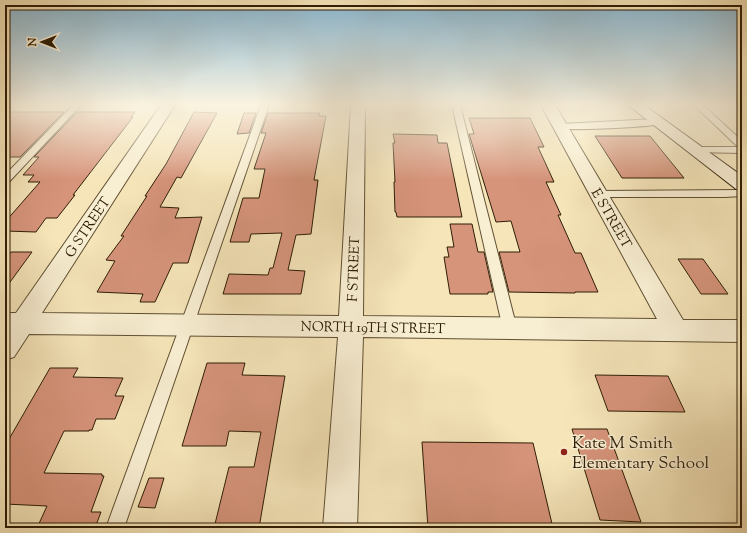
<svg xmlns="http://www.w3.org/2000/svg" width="747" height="533" font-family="'Sorts Mill Goudy',serif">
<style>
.building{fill:#d6947b;stroke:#2e1d05}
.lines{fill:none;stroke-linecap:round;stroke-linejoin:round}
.lane-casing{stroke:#604f32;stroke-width:2}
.street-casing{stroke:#604f32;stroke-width:2}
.secondary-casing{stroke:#2e1d05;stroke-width:2}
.lane{fill:#f8eed2;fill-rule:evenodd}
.street{fill:#f8eed2;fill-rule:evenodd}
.secondary{fill:#f8eed2;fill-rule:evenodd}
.poi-dot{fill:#8f2418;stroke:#f8eed2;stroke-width:1.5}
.labels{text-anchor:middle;stroke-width:3;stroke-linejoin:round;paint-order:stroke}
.street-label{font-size:14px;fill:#2e1d05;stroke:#f8eed2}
.near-poi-label{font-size:17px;fill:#2e1d05;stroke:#f8eed2;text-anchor:start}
</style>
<rect width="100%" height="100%" fill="#f5e5b9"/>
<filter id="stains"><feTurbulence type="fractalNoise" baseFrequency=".005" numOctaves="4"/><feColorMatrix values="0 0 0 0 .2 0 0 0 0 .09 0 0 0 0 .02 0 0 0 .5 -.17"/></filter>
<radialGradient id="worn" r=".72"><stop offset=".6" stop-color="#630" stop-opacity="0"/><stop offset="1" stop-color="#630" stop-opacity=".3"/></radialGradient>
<!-- building -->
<path class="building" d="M 5,112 L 64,112 L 20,157 L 5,157 Z
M 77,112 L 135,112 L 131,117 L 133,117 L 73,195 L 75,195 L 57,218 L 46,218 L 36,232 L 5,231 L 5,222 L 40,182 L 28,182 L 34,175 L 23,175 L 39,157 L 34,157 Z
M 194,112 L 217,113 L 181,178 L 177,177 L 160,207 L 179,208 L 175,218 L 202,217 L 188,263 L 173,263 L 155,302 L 140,302 L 143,294 L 97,292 L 115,261 L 106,260 L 124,236 L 121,236 L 147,196 L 145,196 L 166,164 Z
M 244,113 L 256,113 L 249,133 L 237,134 Z
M 268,113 L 320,113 L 319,116 L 326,116 L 314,180 L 318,180 L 311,234 L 296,235 L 288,270 L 305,271 L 301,294 L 223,294 L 229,274 L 268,275 L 270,268 L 273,268 L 282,233 L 251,234 L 249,242 L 230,242 L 243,198 L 259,198 L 265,169 L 254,169 L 266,133 L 261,133 Z
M 469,118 L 530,118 L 544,147 L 538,147 L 554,182 L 546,182 L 561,215 L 558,215 L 575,253 L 581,253 L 598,292 L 575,292 L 575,293 L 509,292 L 499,252 L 520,252 L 511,221 L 496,222 L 469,134 L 474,134 Z
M 393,134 L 437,135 L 438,143 L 447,143 L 462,217 L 397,217 L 396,212 L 395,212 L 394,182 L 395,182 L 393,143 L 395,143 Z
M 595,136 L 650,136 L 684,178 L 622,178 Z
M 450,224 L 472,224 L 478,252 L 484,252 L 493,292 L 488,292 L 488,294 L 450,294 L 444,257 L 449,257 L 447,247 L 454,247 Z
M 11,252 L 32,252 L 5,289 L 5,260 Z
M 678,259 L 703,259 L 728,294 L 701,294 Z
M 207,363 L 245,363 L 242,375 L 285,376 L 259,528 L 214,528 L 229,467 L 254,467 L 261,432 L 229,431 L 226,446 L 182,446 Z
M 50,368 L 78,368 L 73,377 L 123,378 L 115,396 L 124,396 L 115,419 L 96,419 L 92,430 L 89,430 L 89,431 L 64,431 L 44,473 L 102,474 L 102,476 L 104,476 L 91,512 L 101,512 L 95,528 L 37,528 L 47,506 L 5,504 L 5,446 Z
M 595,375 L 668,376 L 685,412 L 608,411 Z
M 572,429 L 607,429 L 641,522 L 600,520 Z
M 422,442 L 533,443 L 553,528 L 428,528 Z
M 149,478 L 164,478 L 155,508 L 138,507 Z"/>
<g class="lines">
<defs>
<path id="lane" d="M 73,105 L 81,105 L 8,183 L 5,184 L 5,175 Z
M 261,105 L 269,105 L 124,528 L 106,528 Z
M 452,105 L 460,105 L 517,329 L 515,333 L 510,335 L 505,333 L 503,329 Z
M 694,105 L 703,105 L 742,141 L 742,153 L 692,152 L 690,150 L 695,147 L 738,147 Z
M 657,119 L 661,122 L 660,124 C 648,127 561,132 556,127 L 560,124 Z
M 742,190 L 742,196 L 725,197 L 598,197 L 593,194 L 598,191 Z"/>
<path id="street" d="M 161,105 L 175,105 L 42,313 L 339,316 L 351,105 L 365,105 L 363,316 L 657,319 L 541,105 L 555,105 L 683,320 L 742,320 L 742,342 L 363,337 L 357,528 L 323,528 L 338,337 L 29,334 L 14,357 L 5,360 L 5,313 L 16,313 Z"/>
<path id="secondary" d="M 628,105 L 644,105 L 742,176 L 742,191 L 736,189 Z"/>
</defs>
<!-- lane casing -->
<use href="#lane" class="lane-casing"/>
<!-- street casing -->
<use href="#street" class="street-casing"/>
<!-- secondary casing -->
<use href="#secondary" class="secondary-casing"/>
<!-- lane -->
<use href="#lane" class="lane"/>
<!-- street -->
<use href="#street" class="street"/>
<!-- secondary -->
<use href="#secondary" class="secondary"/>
</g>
<!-- sky -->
<linearGradient id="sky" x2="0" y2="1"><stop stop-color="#89b8d3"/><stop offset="0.58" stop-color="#faf3e0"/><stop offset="1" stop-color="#faf3e0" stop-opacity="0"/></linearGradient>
<rect width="747" height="180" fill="url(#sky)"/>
<!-- markers -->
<circle class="poi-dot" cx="564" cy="452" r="4"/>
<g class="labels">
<!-- street labels -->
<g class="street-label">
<text transform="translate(612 218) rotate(60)" y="5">E STREET</text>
<text transform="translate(87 227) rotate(-56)" y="5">G STREET</text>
<text transform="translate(353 269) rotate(-88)" y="5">F STREET</text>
<text transform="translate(373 327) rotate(1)" y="5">NORTH 19TH STREET</text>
</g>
<!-- near-poi labels -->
<g class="near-poi-label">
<text x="572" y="448">Kate M Smith<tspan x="572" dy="20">Elementary School</tspan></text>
</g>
</g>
<!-- margin -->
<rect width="747" height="533" fill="none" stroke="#f5e5b9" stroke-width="20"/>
<rect x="6" y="6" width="735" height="521" fill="none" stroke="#2e1d05" stroke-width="2"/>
<rect x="10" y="10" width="727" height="513" fill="none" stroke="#2e1d05"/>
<!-- north arrow -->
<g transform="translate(42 42) rotate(270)" stroke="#f8eed2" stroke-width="3" paint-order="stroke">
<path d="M0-3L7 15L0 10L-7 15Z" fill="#2e1d05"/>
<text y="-6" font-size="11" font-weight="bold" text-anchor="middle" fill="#2e1d05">N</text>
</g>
<rect width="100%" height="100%" filter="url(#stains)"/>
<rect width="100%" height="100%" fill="url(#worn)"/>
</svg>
